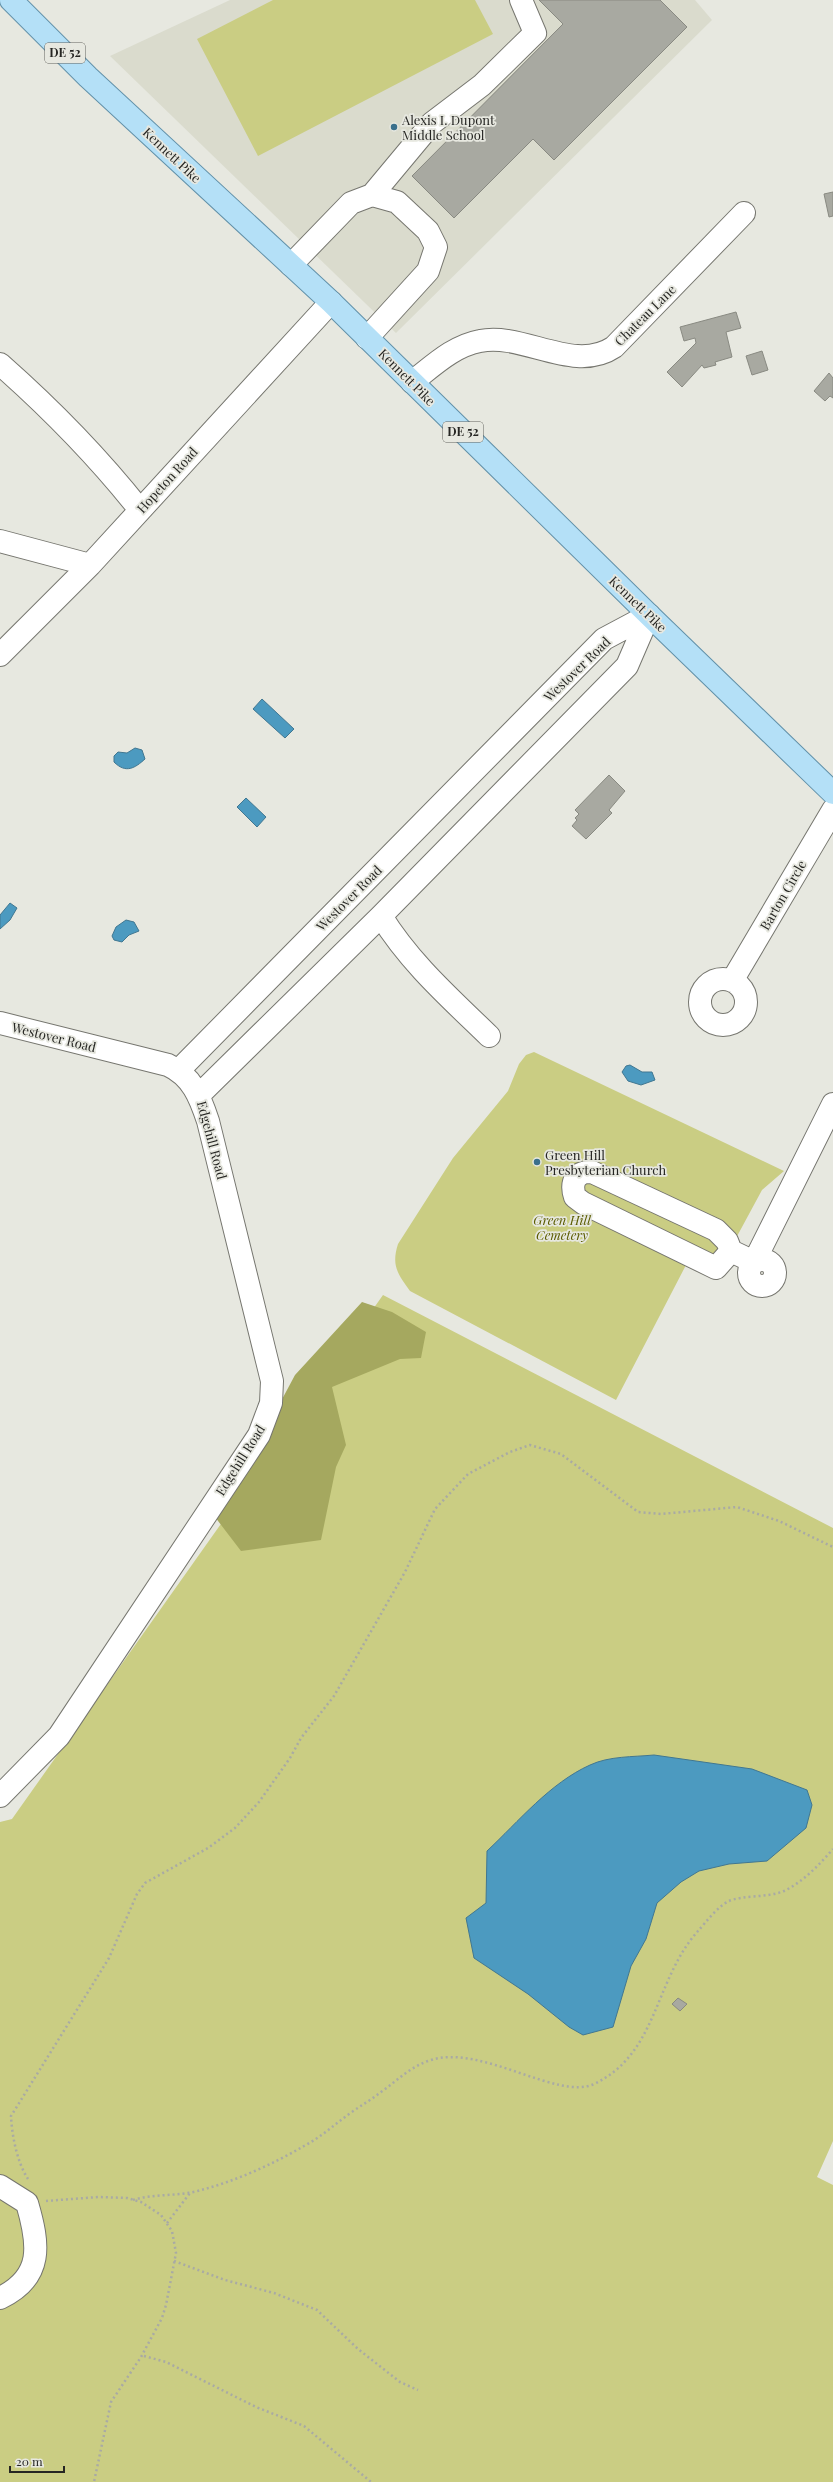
<svg xmlns="http://www.w3.org/2000/svg" width="833" height="2482" font-family="'Playfair Display',serif">
<style>
.built{fill:#dadbcd}
.green{fill:#cacd83}
.forest{fill:#a5a85f}
.water{fill:#4c9ac0;stroke:#417791}
.building{fill:#a8a9a1;stroke:#898a82}
.lines{fill:none;stroke-linecap:round;stroke-linejoin:round}
.minor-casing{stroke:#76766f;stroke-width:24}
.major-casing{stroke:#6291a9;stroke-width:24}
.path{stroke:#a9aaa4;stroke-width:2.5;stroke-dasharray:2 3;stroke-linecap:butt}
.minor{stroke:#fff;stroke-width:22}
.major{stroke:#b4e0f7;stroke-width:22}
.poi-dot{fill:#3a708c;stroke:#e7e8e0;stroke-width:1.5}
.labels{text-anchor:middle;stroke-width:3.5;stroke-linejoin:round;paint-order:stroke}
.shield{fill:#e7e8e0;stroke:#60605c;stroke-width:1}
.shield-label{font-size:12px;font-weight:bold;fill:#262623}
.poi-label{font-size:13px;fill:#262623;stroke:#e7e8e0;text-anchor:start}
.street-label{font-size:13px;fill:#262623;stroke:#e7e8e0}
.park-label{font-size:13px;font-style:italic;fill:#5b5c00;stroke:#e7e8e0}
</style>
<rect width="100%" height="100%" fill="#e7e8e0"/>
<!-- built -->
<path class="built" d="M 230,0 L 695,0 L 712,20 L 396,333 L 110,56 Z"/>
<!-- green -->
<path class="green" d="M 273,0 L 475,0 L 493,34 L 258,156 L 197,39 Z
M 534,1052 L 784,1171 L 762,1190 L 735,1240 L 718,1256 L 686,1265 L 616,1400 L 410,1291 C 398,1274 391,1266 398,1244 L 453,1158 L 508,1091 L 519,1064 L 526,1055 Z
M 383,1295 L 833,1528 L 833,2141 L 817,2177 L 833,2185 L 833,2482 L 0,2482 L 0,1822 L 12,1819 Z"/>
<!-- forest -->
<path class="forest" d="M 362,1302 L 392,1312 L 426,1332 L 421,1358 L 400,1359 L 332,1387 L 346,1445 L 336,1467 L 321,1540 L 241,1551 L 215,1517 L 249,1461 L 295,1375 Z"/>
<!-- water -->
<path class="water" d="M 262,699 L 294,729 L 285,738 L 253,709 Z
M 135,748 L 142,750 L 145,759 C 135,768 126,774 114,762 L 114,756 L 118,752 L 127,753 Z
M 246,798 L 266,817 L 257,827 L 237,807 Z
M 10,903 L 17,908 L 10,920 L 0,929 L 0,915 Z
M 126,920 L 134,922 L 139,931 L 129,935 L 122,942 L 114,940 L 112,936 L 116,927 Z
M 630,1065 L 642,1072 L 652,1072 L 655,1080 L 641,1085 L 628,1081 L 622,1072 L 626,1066 Z
M 654,1755 L 752,1769 L 807,1790 L 812,1805 L 806,1828 L 767,1861 L 729,1864 L 699,1871 L 681,1882 L 657,1903 L 646,1939 L 631,1966 L 613,2027 L 583,2035 L 569,2027 L 528,1994 L 474,1958 L 466,1918 L 486,1903 L 487,1851 C 519,1821 550,1783 590,1765 C 609,1756 633,1757 654,1755 Z"/>
<!-- building -->
<path class="building" d="M 539,0 L 660,0 L 687,27 L 554,160 L 533,139 L 454,218 L 412,176 L 563,24 Z
M 833,192 L 833,216 L 829,217 L 824,194 Z
M 736,312 L 741,328 L 726,332 L 732,357 L 715,362 L 716,365 L 704,368 L 702,365 L 682,387 L 667,372 L 696,343 L 695,338 L 684,341 L 680,327 Z
M 762,351 L 768,370 L 752,375 L 746,356 Z
M 829,373 L 833,378 L 833,398 L 830,396 L 825,401 L 814,391 Z
M 609,775 L 625,791 L 609,810 L 612,813 L 586,839 L 572,826 L 577,820 L 575,818 L 579,814 L 575,810 Z
M 678,1998 L 687,2004 L 680,2011 L 672,2004 Z"/>
<g class="lines">
<defs>
<path id="minor" d="M 372,195 L 432,123 L 482,85 L 535,33 L 521,0
M 291,265 L 351,203 L 372,195 L 397,202 L 428,231 L 436,247 L 428,271 L 367,338
M 0,364 C 51,409 98,457 140,510
M 412,382 C 433,366 453,346 480,341 C 523,332 574,374 614,347 L 744,213
M 0,541 L 90,565
M 0,655 L 90,565 L 331,302
M 381,916 C 410,963 450,998 489,1036
M700 1002a23 23 0 1 1 46 0a23 23 0 1 1-46 0Z
M 732,981 L 833,810
M 0,1023 L 168,1065 C 192,1076 200,1097 208,1121 L 272,1381 L 271,1403 L 259,1435 L 59,1736 L 0,1796
M 179,1070 L 604,639 L 649,615
M 199,1095 L 381,916 L 627,666 L 649,615
M 731,1251 L 727,1241 L 716,1230 L 592,1172 C 576,1171 570,1182 575,1197 L 583,1203 L 716,1268 L 731,1251 L 754,1262 L 833,1104
M749 1273a13 13 0 1 1 26 0a13 13 0 1 1-26 0Z
M 0,2186 L 27,2203 C 39,2244 44,2277 0,2298"/>
<path id="major" d="M 11,0 L 88,77 L 331,302 L 649,615 L 833,793"/>
</defs>
<!-- minor casing -->
<use href="#minor" class="minor-casing"/>
<!-- major casing -->
<use href="#major" class="major-casing"/>
<!-- path -->
<path class="path" d="M 28,2179 C 17,2162 12,2136 11,2116 L 109,1958 L 137,1894 L 145,1883 L 208,1848 L 235,1828 L 259,1802 L 290,1758 L 301,1738 L 334,1696 L 405,1572 L 435,1509 L 468,1474 L 510,1452 L 530,1445 L 561,1454 L 638,1512 L 661,1514 L 737,1507 L 779,1521 L 833,1547
M 133,2200 C 155,2193 179,2197 201,2190 C 236,2181 273,2164 304,2146 C 321,2137 334,2125 349,2114 C 360,2106 371,2100 381,2092 C 398,2080 411,2066 431,2060 C 482,2044 558,2101 594,2084 C 658,2054 654,1980 698,1931 C 706,1922 718,1906 729,1901 C 743,1895 767,1898 784,1891 C 803,1882 819,1865 833,1849
M 46,2201 L 99,2197 L 127,2198 L 141,2202 L 161,2215 L 172,2231 L 176,2253 L 166,2305 L 162,2318 L 141,2357 L 111,2402 L 94,2482
M 167,2223 L 190,2193
M 174,2261 L 225,2280 L 274,2293 L 317,2310 L 358,2349 L 400,2382 L 418,2390
M 144,2356 L 166,2362 L 256,2407 L 304,2426 L 371,2482"/>
<!-- minor -->
<use href="#minor" class="minor"/>
<!-- major -->
<use href="#major" class="major"/>
</g>
<!-- markers -->
<g class="poi-dot">
<circle cx="394" cy="127" r="4"/>
<circle cx="537" cy="1162" r="4"/>
</g>
<g class="labels">
<!-- shield labels -->
<g class="shield">
<rect x="45" y="43" width="40" height="20" rx="3"/>
<rect x="443" y="422" width="40" height="20" rx="3"/>
</g>
<g class="shield-label">
<text x="65" y="57">DE 52</text>
<text x="463" y="436">DE 52</text>
</g>
<!-- poi labels -->
<g class="poi-label">
<text x="402" y="125">Alexis I. Dupont<tspan x="402" dy="15">Middle School</tspan></text>
<text x="545" y="1160">Green Hill<tspan x="545" dy="15">Presbyterian Church</tspan></text>
</g>
<!-- street labels -->
<g class="street-label">
<text transform="translate(172 155) rotate(43)" y="5">Kennett Pike</text>
<text transform="translate(645 315) rotate(-45)" y="5">Chateau Lane</text>
<text transform="translate(407 377) rotate(45)" y="5">Kennett Pike</text>
<text transform="translate(167 480) rotate(-48)" y="5">Hopeton Road</text>
<text transform="translate(638 604) rotate(44)" y="5">Kennett Pike</text>
<text transform="translate(577 669) rotate(-44)" y="5">Westover Road</text>
<text transform="translate(783 895) rotate(-60)" y="5">Barton Circle</text>
<text transform="translate(349 898) rotate(-45)" y="5">Westover Road</text>
<text transform="translate(54 1037) rotate(14)" y="5">Westover Road</text>
<text transform="translate(212 1140) rotate(75)" y="5">Edgehill Road</text>
<text transform="translate(240 1460) rotate(-58)" y="5">Edgehill Road</text>
</g>
<!-- park labels -->
<g class="park-label">
<text x="562" y="1225">Green Hill<tspan x="562" dy="15">Cemetery</tspan></text>
</g>
</g>
<!-- scale -->
<path d="M10 2466v6h54v-6" fill="none" stroke="#262623" stroke-width="2"/>
<text x="16" y="2466" font-size="12" fill="#262623" stroke="#e7e8e0" stroke-width="3" paint-order="stroke">20 m</text>
</svg>
